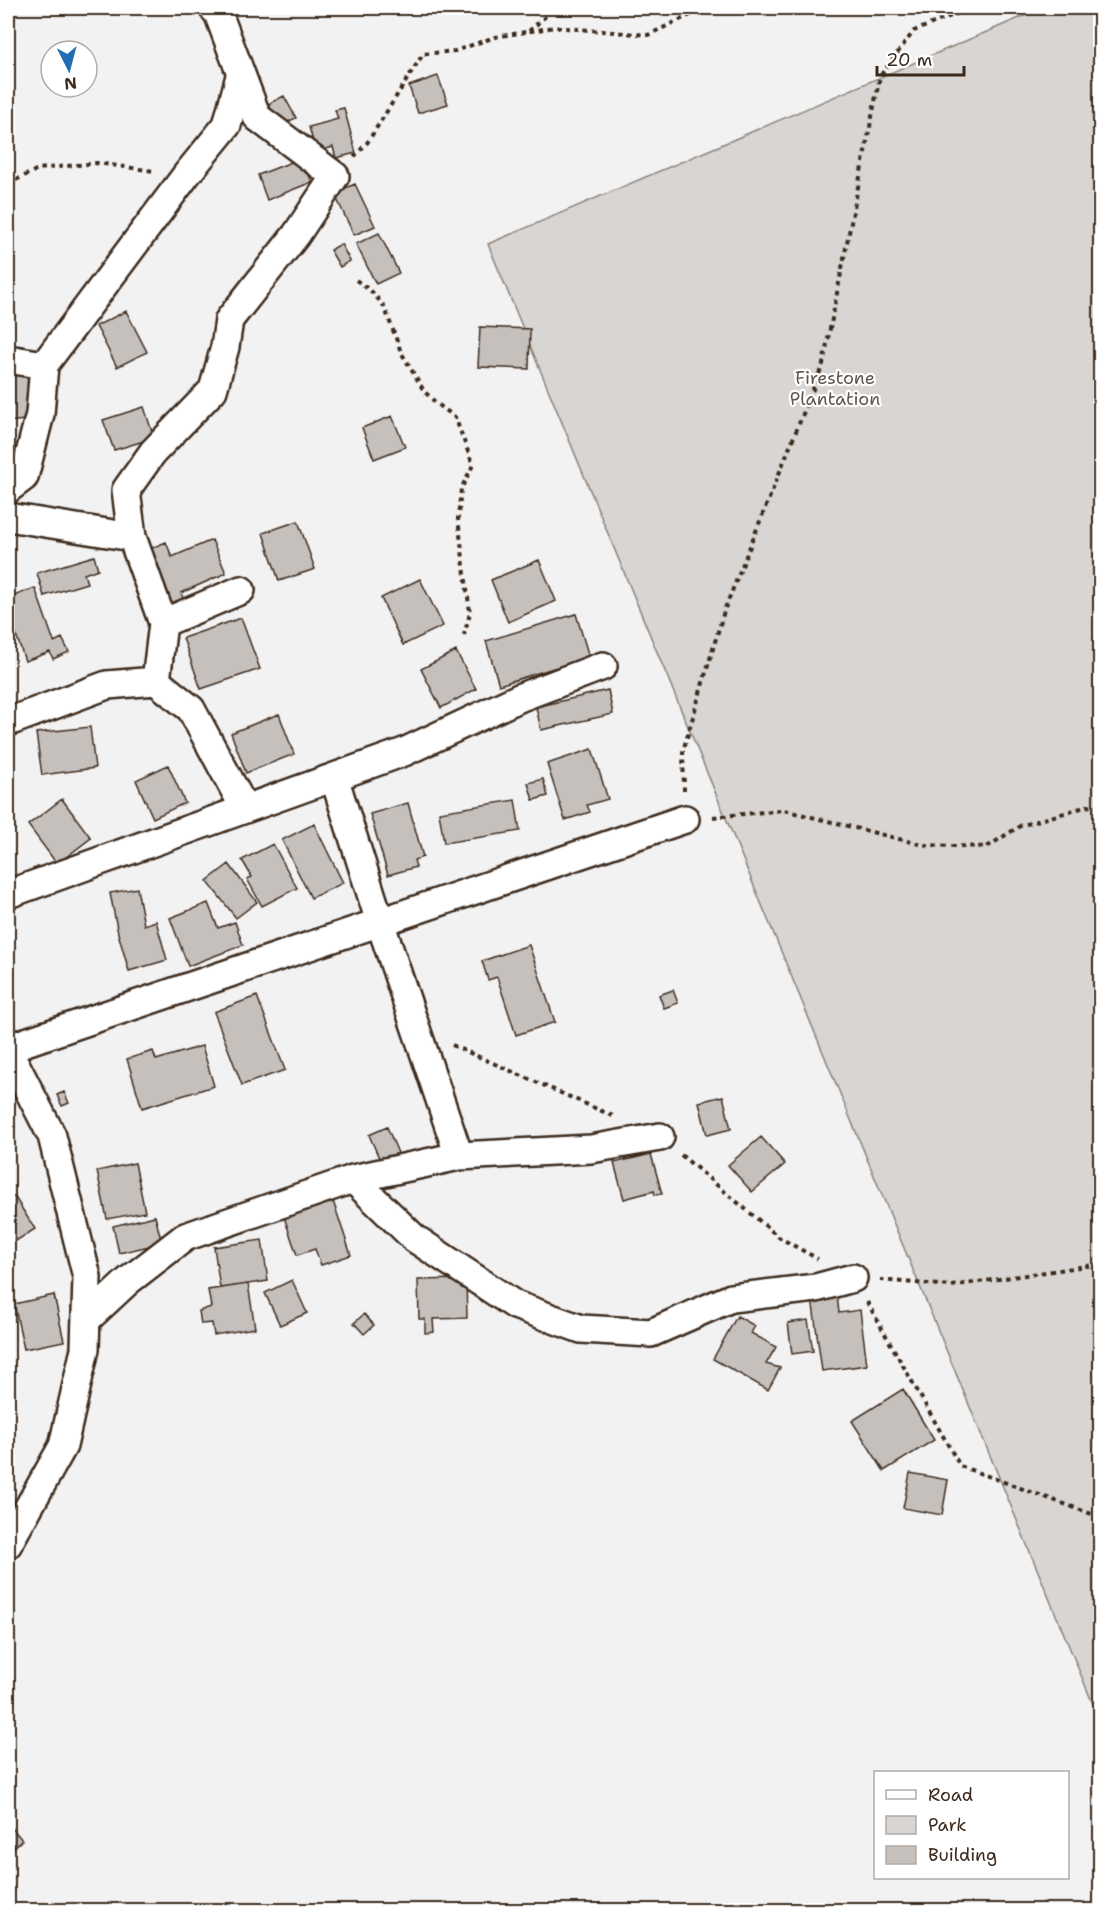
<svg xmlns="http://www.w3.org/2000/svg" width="1108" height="1918" font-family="'Shantell Sans',sans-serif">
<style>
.green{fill:#d8d5d2;stroke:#8a8078;stroke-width:1.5}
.building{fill:#c6c0bd;stroke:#3b2a1e;stroke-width:1.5}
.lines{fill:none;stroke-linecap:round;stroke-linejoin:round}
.street-casing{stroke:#3b2a1e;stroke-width:32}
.path{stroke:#3b2a1e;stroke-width:4;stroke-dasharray:4.5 4.5;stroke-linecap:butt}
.street{stroke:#fff;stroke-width:27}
.labels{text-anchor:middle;stroke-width:4.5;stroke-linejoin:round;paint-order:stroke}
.park-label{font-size:18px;fill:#62554b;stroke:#fff}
</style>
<rect width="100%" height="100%" fill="#f3f2f2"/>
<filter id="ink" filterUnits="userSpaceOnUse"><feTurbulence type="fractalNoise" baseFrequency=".0167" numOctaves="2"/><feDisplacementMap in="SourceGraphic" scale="12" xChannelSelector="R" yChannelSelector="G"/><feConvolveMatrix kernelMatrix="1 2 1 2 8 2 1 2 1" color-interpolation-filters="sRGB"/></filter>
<g filter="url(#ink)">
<!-- green -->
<path class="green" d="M 1043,8 L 1100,8 L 1100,1721 L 488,244 Z"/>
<!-- building -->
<path class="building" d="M 438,76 L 448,104 L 418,113 L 409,86 Z
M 284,96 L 296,118 L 279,126 L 268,104 Z
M 344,108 L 356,153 L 336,158 L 333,147 L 316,152 L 309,127 L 338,119 L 335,110 Z
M 302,158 L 312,182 L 267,200 L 258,175 Z
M 355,184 L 375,226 L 354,235 L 334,193 Z
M 379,233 L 399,273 L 376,284 L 356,244 Z
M 341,244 L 350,261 L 340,267 L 330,250 Z
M 126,311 L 147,352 L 117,367 L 96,326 Z
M 480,327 L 530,329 L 529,369 L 478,367 Z
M 28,372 L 33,419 L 8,422 L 8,374 Z
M 144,407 L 154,438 L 114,450 L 103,420 Z
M 392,416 L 405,447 L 374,459 L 362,428 Z
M 298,521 L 315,569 L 279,581 L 263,533 Z
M 212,540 L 226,573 L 181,593 L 184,600 L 167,607 L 142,552 L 166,542 L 172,557 Z
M 94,556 L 98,569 L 84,574 L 87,583 L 44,596 L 37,573 Z
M 539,560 L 556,601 L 508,622 L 491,580 Z
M 420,579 L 443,626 L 403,645 L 381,598 Z
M 35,588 L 54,642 L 62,638 L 69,652 L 53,659 L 50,652 L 25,661 L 8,611 L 8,598 Z
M 576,614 L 589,657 L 499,685 L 486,641 Z
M 241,618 L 260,669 L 201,689 L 183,638 Z
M 456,651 L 476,689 L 441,708 L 421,669 Z
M 608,690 L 613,714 L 541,730 L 536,707 Z
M 279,714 L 294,754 L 246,773 L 231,733 Z
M 90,727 L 95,768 L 42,775 L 36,733 Z
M 592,749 L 608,799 L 587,805 L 590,812 L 565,820 L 547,764 Z
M 168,765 L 185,803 L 153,818 L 136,780 Z
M 543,779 L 548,796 L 533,800 L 528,783 Z
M 62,799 L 91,838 L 57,864 L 28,825 Z
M 515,800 L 520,831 L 444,843 L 439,812 Z
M 408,803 L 423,857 L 414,860 L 416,867 L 388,875 L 370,814 Z
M 314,824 L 343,883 L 311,898 L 282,840 Z
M 273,844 L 297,888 L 262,906 L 247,879 L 252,877 L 242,860 Z
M 229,864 L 257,902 L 236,918 L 207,881 Z
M 137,888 L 144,925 L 156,921 L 167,960 L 129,971 L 118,933 L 110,893 Z
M 208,903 L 218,928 L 235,922 L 243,945 L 188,966 L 170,918 Z
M 529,945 L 555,1022 L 516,1035 L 497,977 L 488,980 L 482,961 Z
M 673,990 L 678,1003 L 664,1008 L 659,995 Z
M 257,996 L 285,1070 L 242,1085 L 214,1012 Z
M 202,1046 L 214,1086 L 142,1108 L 127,1059 L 153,1051 L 156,1060 Z
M 64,1092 L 69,1103 L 62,1106 L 57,1095 Z
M 723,1096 L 731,1129 L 707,1135 L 699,1102 Z
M 387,1127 L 401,1160 L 383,1167 L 369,1135 Z
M 761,1137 L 785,1164 L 752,1192 L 728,1165 Z
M 651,1154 L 662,1194 L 655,1195 L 654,1191 L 624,1199 L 614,1163 Z
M 135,1163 L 145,1212 L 107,1219 L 97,1171 Z
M 14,1196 L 35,1229 L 8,1246 L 8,1200 Z
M 333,1201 L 351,1255 L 321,1265 L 315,1249 L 297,1255 L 284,1217 Z
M 155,1216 L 162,1243 L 119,1253 L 113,1226 Z
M 262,1240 L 268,1281 L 220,1288 L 214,1247 Z
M 466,1279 L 467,1318 L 433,1319 L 434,1332 L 425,1333 L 425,1319 L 419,1319 L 418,1280 Z
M 292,1280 L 307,1313 L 280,1325 L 265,1293 Z
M 248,1284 L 255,1328 L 214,1335 L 212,1323 L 201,1324 L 199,1311 L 211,1307 L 208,1290 Z
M 54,1295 L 64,1341 L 24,1349 L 14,1304 Z
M 837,1295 L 839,1313 L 860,1310 L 867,1365 L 822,1371 L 812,1298 Z
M 364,1314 L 374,1325 L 364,1334 L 354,1323 Z
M 737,1316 L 755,1326 L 751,1333 L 776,1347 L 766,1364 L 780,1368 L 768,1390 L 713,1359 Z
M 808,1320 L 813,1351 L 792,1354 L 788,1323 Z
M 903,1389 L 934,1440 L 884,1471 L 852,1421 Z
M 910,1473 L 948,1480 L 942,1515 L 903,1508 Z
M 8,1823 L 22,1840 L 8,1853 Z"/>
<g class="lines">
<defs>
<path id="street" d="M 8,359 L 44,365
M 8,489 L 24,477 L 40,414 L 44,365 L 187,174 L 227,125 L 240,76
M 8,517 L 132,537
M 163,623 L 132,537 L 126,490 L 153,452 L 213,390 L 225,347 L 229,320 L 296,235 L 335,176 L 257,117 L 218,13 L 213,8
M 156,681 L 163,623 L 241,590
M 8,722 L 107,685 L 156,681 L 191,709 L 245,809
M 334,777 L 380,922 L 459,1156
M 8,894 L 404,752 L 521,697 L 603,666
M 8,1048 L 685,819
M 8,1050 L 52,1136 L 87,1277 L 85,1349 L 63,1446 L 8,1544
M 353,1179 L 414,1238 L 515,1305 L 581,1329 L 651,1333 L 731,1298 L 816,1288 L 853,1278
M 86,1320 L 128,1281 L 185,1237 L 353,1179 L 459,1156 L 591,1149 L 660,1137"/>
</defs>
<!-- street casing -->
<use href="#street" class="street-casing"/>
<!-- path -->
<path class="path" d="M 529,31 L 555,8
M 354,157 L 367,143 L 423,54 L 455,51 L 495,37 L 555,27 L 648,35 L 705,8
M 8,184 L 38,169 L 97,163 L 154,171
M 356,280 L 372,292 L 384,306 L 401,352 L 424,391 L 436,403 L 455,417 L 473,465 L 461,489 L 458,519 L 470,613 L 464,635
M 684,791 L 683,751 L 724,611 L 823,364 L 880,76 L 914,31 L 971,8
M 713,817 L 784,810 L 923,845 L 987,847 L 1020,826 L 1088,806 L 1100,808
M 452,1045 L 613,1116
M 681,1155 L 780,1238 L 818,1259
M 880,1280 L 951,1286 L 1100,1264
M 867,1302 L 960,1466 L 1100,1517"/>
<!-- street -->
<use href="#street" class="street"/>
</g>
</g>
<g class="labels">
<!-- park labels -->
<g class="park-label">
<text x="835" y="384">Firestone<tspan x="835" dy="21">Plantation</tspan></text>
</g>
</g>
<!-- margin -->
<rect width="1108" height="1918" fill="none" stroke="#fff" stroke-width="30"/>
<rect x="15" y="15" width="1078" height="1888" fill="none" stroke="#3b2a1e" stroke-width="2" filter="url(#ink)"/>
<!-- legend -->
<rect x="874" y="1771" width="195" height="108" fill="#ffffff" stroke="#b1aaa5" stroke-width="1.5"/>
<rect x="886" y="1790" width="30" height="9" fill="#ffffff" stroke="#b1aaa5" stroke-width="1.5"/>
<text x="928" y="1801" font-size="18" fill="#3b2a1e">Road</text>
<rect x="886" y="1816" width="30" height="18" fill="#d8d5d2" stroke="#b1aaa5" stroke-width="1.5"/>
<text x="928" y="1831" font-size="18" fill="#3b2a1e">Park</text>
<rect x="886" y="1846" width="30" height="18" fill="#c6c0bd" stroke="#b1aaa5" stroke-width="1.5"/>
<text x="928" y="1861" font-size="18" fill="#3b2a1e">Building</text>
<!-- north arrow -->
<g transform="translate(69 69) rotate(174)"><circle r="28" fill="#ffffff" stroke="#b1aaa5" stroke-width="1.5"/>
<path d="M0-4.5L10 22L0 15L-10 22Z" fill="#1f6fb2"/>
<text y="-9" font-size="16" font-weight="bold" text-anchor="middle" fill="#3b2a1e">N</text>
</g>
<!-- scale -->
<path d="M877 66v9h87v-9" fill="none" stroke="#3b2a1e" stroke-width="3"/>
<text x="886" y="66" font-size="18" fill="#3b2a1e" stroke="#ffffff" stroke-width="4.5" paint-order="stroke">20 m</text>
</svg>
